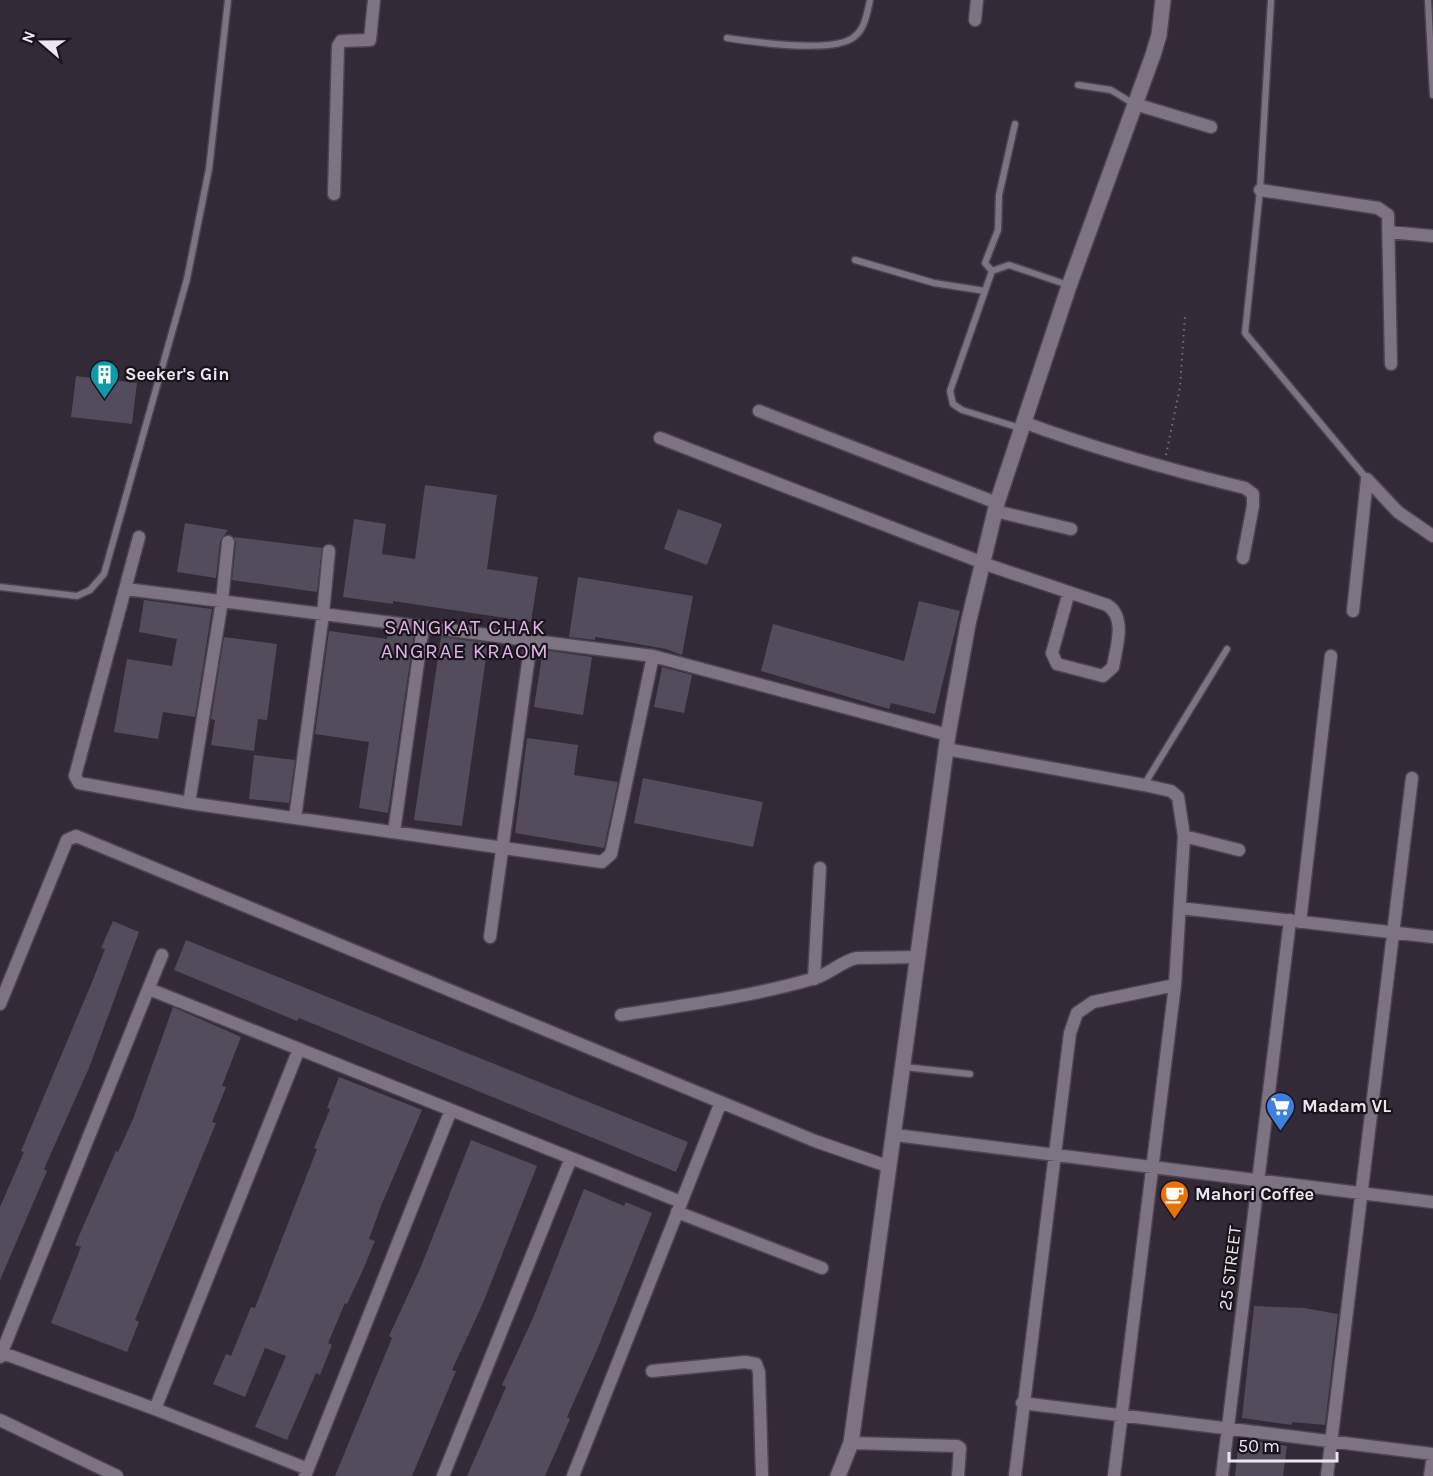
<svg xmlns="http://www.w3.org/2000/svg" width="1433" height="1476" font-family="Karla,sans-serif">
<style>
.building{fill:#524c5c}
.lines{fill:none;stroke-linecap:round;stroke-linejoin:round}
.service-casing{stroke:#4c4550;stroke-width:9}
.minor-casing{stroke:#4c4550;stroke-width:15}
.tertiary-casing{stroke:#4c4550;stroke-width:18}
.path{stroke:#776f7b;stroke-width:2;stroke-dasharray:1.5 4.5;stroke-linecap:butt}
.service{stroke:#7e7383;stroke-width:6}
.minor{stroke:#7e7383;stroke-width:12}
.tertiary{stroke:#7e7383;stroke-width:15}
.labels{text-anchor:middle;stroke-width:4.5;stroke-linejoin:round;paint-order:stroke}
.poi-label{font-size:18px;font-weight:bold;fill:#ece7ef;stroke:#18141a;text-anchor:start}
.street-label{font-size:18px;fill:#ece7ef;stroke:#18141a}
.quarter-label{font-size:21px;letter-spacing:1.5px;fill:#e2afeb;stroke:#18141a}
</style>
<rect width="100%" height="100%" fill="#332a37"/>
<!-- building -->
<path class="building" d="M 76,376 L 137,383 L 132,424 L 71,417 Z
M 425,485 L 497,495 L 487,569 L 538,577 L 531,622 L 393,601 L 393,604 L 343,597 L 354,519 L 386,524 L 382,554 L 415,559 Z
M 678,509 L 722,524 L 707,565 L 664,549 Z
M 185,523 L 228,530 L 220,541 L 216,578 L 177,572 Z
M 234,537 L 322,548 L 317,592 L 232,580 L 236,543 Z
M 578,577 L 693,596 L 682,655 L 666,649 L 621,641 L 595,637 L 595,640 L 569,637 Z
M 144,600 L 212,609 L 195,717 L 163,712 L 158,739 L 114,732 L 127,659 L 172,666 L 177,639 L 139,632 Z
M 919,601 L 960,611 L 935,714 L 891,703 L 889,709 L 761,671 L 773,624 L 904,661 Z
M 329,631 L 387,639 L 388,631 L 414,634 L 388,813 L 359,808 L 369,742 L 315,734 Z
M 224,637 L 277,644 L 267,720 L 258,719 L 254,751 L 211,745 L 215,720 L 211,719 Z
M 441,637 L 488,643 L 462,826 L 414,820 Z
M 543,650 L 592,657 L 583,715 L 534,707 Z
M 662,667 L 692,675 L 684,713 L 654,707 Z
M 527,738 L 578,745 L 574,775 L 618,782 L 604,848 L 515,833 Z
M 254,755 L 295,760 L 289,803 L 249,799 Z
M 643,778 L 763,802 L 753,847 L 634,823 Z
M 113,921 L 139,932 L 89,1068 L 44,1169 L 47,1171 L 0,1280 L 0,1207 L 24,1152 L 21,1151 L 92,982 L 105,949 L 101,948 Z
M 186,940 L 688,1142 L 676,1172 L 299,1018 L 297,1021 L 174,970 Z
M 173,1007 L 241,1037 L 222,1086 L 226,1087 L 212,1122 L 216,1123 L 135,1320 L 139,1322 L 127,1352 L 51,1323 L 81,1247 L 75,1245 L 116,1151 L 118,1152 L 133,1119 Z
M 339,1077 L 422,1110 L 381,1206 L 369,1239 L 375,1241 L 362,1272 L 347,1304 L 345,1303 L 328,1343 L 332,1345 L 320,1375 L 316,1373 L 287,1440 L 255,1427 L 286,1356 L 265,1348 L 245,1397 L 213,1384 L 226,1354 L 231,1356 L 251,1307 L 255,1308 L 317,1149 L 314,1148 L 330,1109 L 327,1108 Z
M 471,1140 L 537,1166 L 483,1303 L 452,1370 L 456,1371 L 412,1476 L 335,1476 L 392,1338 L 389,1336 L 420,1269 Z
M 584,1189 L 624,1206 L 626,1202 L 652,1213 L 597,1350 L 567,1417 L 570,1419 L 545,1476 L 467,1476 L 506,1387 L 502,1385 L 533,1318 Z
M 1254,1306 L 1304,1308 L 1338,1314 L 1325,1425 L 1292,1422 L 1292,1425 L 1242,1418 Z
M 1239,1439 L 1287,1446 L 1283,1476 L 1235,1476 Z"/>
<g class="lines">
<defs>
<path id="service" d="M 1271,0 L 1260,190 L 1245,333 L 1367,479
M 1428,0 L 1433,95
M 727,38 C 754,42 833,54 854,37 C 865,29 867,13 870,0
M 1078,85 L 1111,90 L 1134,104
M 855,260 L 934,283 L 985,291
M 992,271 L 985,263 L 998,230 L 999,195 L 1015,124
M 1020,428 L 962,410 L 953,404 L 950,391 L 992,271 L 1009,265 L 1068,285
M 0,587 L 77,596 L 90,590 L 104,574 L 187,279 L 209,169 L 228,0
M 1144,785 L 1227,649
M 904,1067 L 970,1074"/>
<path id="minor" d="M 975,20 L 977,0
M 1135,104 L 1211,127
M 1260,190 L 1378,208 L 1388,215 L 1391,364
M 334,194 L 338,46 L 341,41 L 370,40 L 374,0
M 1389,232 L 1433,236
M 759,411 L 997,503
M 1023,422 C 1098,450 1167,469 1245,488 L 1253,494 L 1253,506 L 1243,558
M 660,438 L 991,566 L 1107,605 C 1127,617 1116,648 1113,667 L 1103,676 L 1057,664 L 1052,653 L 1069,592
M 1367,479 L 1398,512 L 1433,536
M 995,511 L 1071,529
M 139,537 L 75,776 L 79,783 L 189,803 L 602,862 L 611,854 L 653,656
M 126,589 L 653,656 L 948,735
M 1353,611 L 1367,479
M 946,749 L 1144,785 L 1171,791 L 1178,797 L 1184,836 L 1175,985 L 1114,1476
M 189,803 L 222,601 L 228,542
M 295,818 L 323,614 L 329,551
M 394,832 L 423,627
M 1184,836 L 1239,850
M 1180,908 L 1433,937
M 1300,922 L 1331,656
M 490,937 L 531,641
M 814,979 L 820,868
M 149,989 L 681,1202
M 0,1004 L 67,840 L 76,836 L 815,1141 L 890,1167
M 621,1015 C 685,1005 750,997 812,979 C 829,975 841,961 857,958 L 919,957
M 895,1135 L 1433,1202
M 677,1212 L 822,1268
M 0,1352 L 155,1409 L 308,1469
M 0,1357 L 162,955
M 652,1371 L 745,1362 L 756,1364 L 759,1372 L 762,1476
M 1022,1403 L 1433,1454
M 155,1409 L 299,1049
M 0,1420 L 117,1476
M 851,1443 L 957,1446 L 960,1448 L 958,1476
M 305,1476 L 451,1110
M 443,1476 L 571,1158
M 573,1476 L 721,1102
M 1015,1476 L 1070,1033 L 1077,1013 L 1093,1002 L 1175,985
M 1222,1476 L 1290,920
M 1327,1476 L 1412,778
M 1430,1476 L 1433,1456"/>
<path id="tertiary" d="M 838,1476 L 851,1443 L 948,735 L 968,624 L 997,503 L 1069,286 L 1153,55 L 1159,35 L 1163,0"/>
</defs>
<!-- service casing -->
<use href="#service" class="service-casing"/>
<!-- minor casing -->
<use href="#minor" class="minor-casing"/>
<!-- tertiary casing -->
<use href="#tertiary" class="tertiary-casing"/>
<!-- path -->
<path class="path" d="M 1166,455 L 1180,387 L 1185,315"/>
<!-- service -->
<use href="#service" class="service"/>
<!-- minor -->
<use href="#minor" class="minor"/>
<!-- tertiary -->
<use href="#tertiary" class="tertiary"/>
</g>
<!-- icons -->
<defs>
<symbol id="building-pin" viewBox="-11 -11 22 30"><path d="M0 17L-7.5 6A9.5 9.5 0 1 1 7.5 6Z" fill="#0f9aa8" stroke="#18141a"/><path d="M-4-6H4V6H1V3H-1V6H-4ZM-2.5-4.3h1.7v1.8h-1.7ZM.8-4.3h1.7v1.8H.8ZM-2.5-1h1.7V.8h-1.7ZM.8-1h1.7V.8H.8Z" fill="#fff"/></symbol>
<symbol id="supermarket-pin" viewBox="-11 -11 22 30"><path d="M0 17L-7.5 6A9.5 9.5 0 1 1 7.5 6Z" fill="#3f7fe0" stroke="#18141a"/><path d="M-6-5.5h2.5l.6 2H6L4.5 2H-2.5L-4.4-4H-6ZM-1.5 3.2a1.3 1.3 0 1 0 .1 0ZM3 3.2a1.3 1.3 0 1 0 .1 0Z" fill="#fff"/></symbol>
<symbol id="cafe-pin" viewBox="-11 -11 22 30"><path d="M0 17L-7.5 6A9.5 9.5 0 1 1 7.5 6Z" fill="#e8710a" stroke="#18141a"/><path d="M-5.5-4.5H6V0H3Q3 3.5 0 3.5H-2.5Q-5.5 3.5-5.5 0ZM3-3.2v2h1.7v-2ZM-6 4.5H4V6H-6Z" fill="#fff"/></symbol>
</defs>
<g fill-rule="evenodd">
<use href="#building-pin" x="88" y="358" width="33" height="45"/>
<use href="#supermarket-pin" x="1264" y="1090" width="33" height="45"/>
<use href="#cafe-pin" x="1158" y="1178" width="33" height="45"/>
</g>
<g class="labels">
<!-- poi labels -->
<g class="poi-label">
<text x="125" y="380">Seeker's Gin</text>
<text x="1302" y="1112">Madam VL</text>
<text x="1195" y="1200">Mahori Coffee</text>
</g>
<!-- street labels -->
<g class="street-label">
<text transform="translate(1230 1268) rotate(-83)" y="6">25 STREET</text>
</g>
<!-- quarter labels -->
<g class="quarter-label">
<text x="465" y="634">SANGKAT CHAK<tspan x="465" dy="24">ANGRAE KRAOM</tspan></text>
</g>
</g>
<!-- north arrow -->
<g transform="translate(42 42) rotate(290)" stroke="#18141a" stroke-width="4.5" paint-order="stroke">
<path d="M0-4.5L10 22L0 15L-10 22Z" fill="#ece7ef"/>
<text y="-9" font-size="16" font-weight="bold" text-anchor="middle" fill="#ece7ef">N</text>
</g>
<!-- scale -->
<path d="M1229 1452v9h108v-9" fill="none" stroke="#ece7ef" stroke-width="3"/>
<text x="1238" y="1452" font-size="18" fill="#ece7ef" stroke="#18141a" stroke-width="4.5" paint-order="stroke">50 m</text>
</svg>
